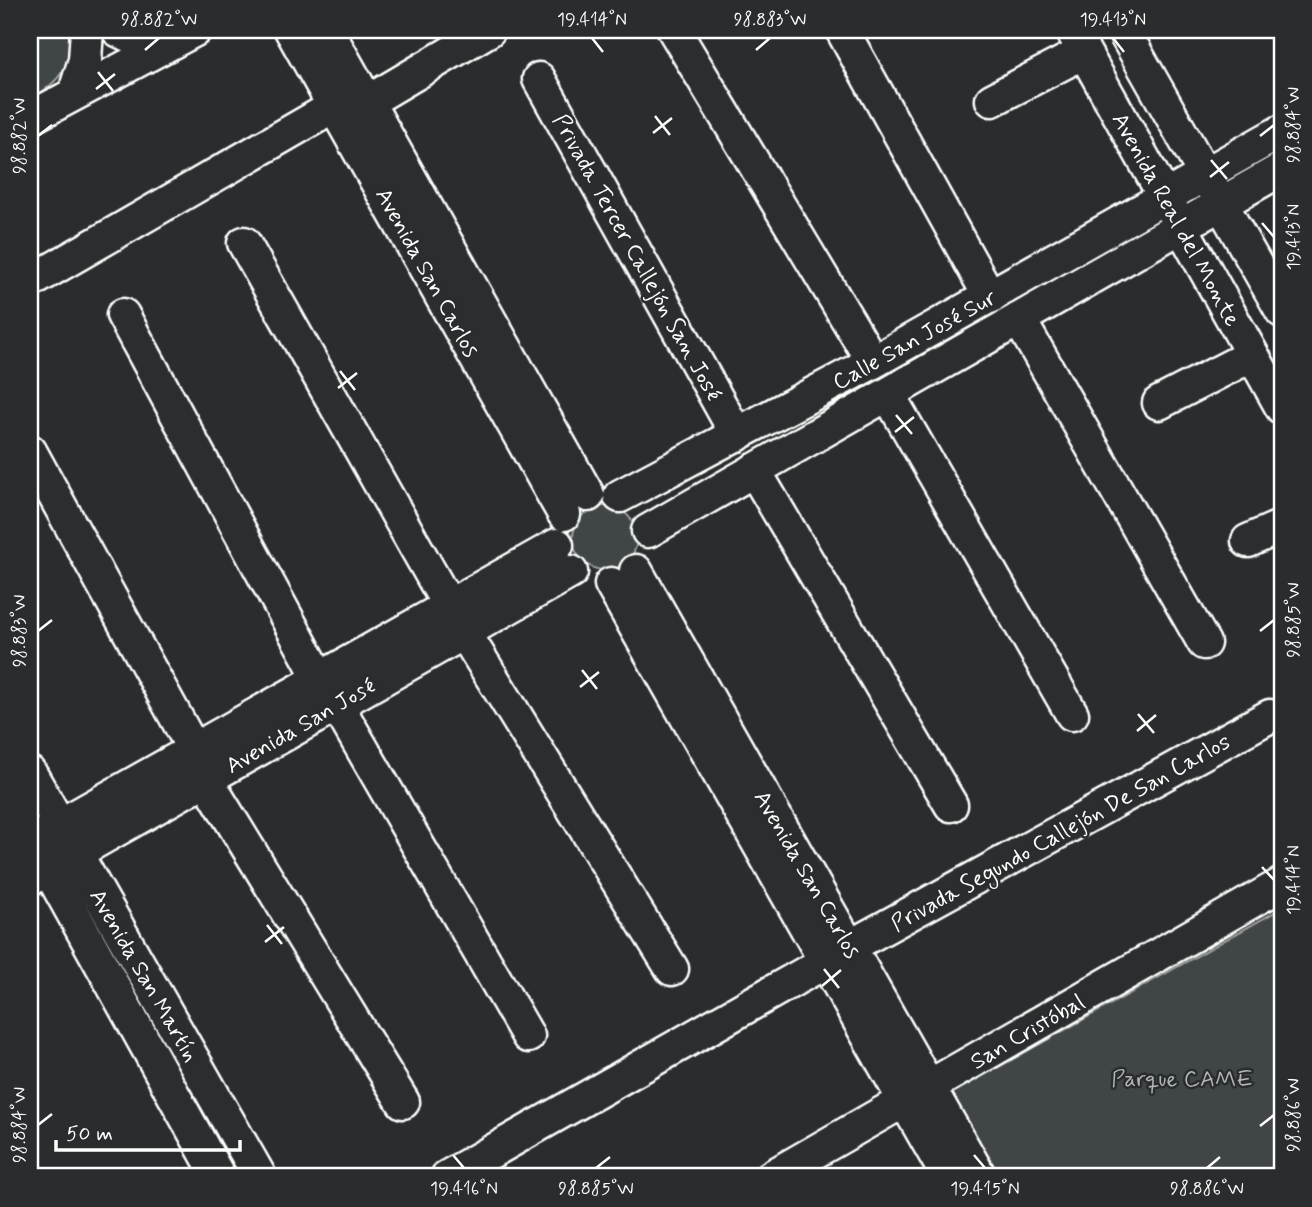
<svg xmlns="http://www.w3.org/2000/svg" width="1312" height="1207" font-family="Mynerve,sans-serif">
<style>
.green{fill:#414445;stroke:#a0a2a2;stroke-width:2}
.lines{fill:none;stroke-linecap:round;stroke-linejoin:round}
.minor-casing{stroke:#fff;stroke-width:37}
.minor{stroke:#2a2d2e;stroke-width:32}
.ticks{fill:none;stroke:#fff;stroke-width:2.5}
.labels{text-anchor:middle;stroke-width:5;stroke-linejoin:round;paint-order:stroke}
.street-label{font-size:23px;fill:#fff;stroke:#2a2d2e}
.park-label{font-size:23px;fill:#b3b4b5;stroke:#2a2d2e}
.neatline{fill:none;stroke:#fff;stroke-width:2.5}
.ticks-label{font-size:18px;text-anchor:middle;fill:#fff}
</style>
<rect width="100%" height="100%" fill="#2a2d2e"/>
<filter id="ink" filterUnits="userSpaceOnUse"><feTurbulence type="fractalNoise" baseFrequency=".0143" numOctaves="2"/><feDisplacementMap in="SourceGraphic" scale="14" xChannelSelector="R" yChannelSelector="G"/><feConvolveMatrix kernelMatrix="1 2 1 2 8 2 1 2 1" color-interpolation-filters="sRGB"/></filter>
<g filter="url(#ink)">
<!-- green -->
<path class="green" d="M 30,30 L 72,30 C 73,65 60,82 30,100 Z
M573 538a32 32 0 1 1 64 0a32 32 0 1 1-64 0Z
M 1282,908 L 1282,1177 L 998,1177 L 951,1094 Z"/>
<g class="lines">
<defs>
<path id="minor" d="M 118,30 L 157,49
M 291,30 L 564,514
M 327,30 L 588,495
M 674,30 L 873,362
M 842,30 L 990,297
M 1072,30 L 1282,408
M 1123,30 L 1282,311
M 539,79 L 737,435
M 75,92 L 85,60 L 87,30
M 992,100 L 1084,52
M 369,101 L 489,30
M 30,118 L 195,30
M 244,243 L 449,606
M 30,282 L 335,106
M 123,315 L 320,679
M 1019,319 L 1204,643
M 888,394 L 1072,714
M 1159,403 L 1252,355
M 30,451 L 194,750
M 754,470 L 951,805
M 620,496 L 873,362 L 1282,131
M 648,531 L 1282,169
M 1248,541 L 1282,526
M 636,571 L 980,1177
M 611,584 L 948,1177
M 464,632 L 672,969
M 337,705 L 528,1036
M 30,773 L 260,1177
M 206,779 L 403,1102
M 30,842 L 557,545
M 39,852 L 219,1177
M 30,879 L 571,572
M 849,947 L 1270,716
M 447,1177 L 825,962
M 771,1177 L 1282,884"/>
</defs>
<!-- minor casing -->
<use href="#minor" class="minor-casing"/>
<!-- minor -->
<use href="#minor" class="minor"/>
</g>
</g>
<!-- ticks -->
<path class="ticks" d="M 592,38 L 603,52M 1113,38 L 1124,52M 145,50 L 159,38M 756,50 L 770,38M 98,72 L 113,91M 96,89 L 115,74M 655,116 L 670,135M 653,133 L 672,118M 38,136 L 52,125M 1260,136 L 1274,125M 1211,160 L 1227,179M 1210,177 L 1229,162M 1262,223 L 1274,237M 340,371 L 355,390M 338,388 L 357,373M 896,415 L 912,434M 895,432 L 914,417M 38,631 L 52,620M 1260,631 L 1274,620M 582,670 L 597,689M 580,687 L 599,672M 1138,714 L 1154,733M 1137,731 L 1156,715M 1262,867 L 1274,880M 267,925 L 282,944M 265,942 L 284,927M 824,969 L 839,988M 822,986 L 841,970M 38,1125 L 52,1114M 1260,1126 L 1274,1115M 453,1155 L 464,1168M 974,1155 L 985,1168M 596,1168 L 610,1157M 1207,1168 L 1220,1157"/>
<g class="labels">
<!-- street labels -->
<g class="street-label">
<text transform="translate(1177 219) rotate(61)" y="8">Avenida Real del Monte</text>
<text transform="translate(638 257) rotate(61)" y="8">Privada Tercer Callejón San José</text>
<text transform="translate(428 272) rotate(61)" y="8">Avenida San Carlos</text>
<text transform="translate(914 339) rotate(-29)" y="8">Calle San José Sur</text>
<text transform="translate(300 725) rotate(-30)" y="8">Avenida San José</text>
<text transform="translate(1060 832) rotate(-29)" y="8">Privada Segundo Callejón De San Carlos</text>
<text transform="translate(808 874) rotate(60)" y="8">Avenida San Carlos</text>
<text transform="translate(145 975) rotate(60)" y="8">Avenida San Martín</text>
<text transform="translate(1027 1031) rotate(-30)" y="8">San Cristóbal</text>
</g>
<!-- park labels -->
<g class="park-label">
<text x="1182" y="1086">Parque CAME</text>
</g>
</g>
<!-- margin -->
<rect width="1312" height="1207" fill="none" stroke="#2a2d2e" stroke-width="77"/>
<!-- scale -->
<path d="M56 1140v10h184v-10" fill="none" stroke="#ffffff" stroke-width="3.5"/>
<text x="66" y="1140" font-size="21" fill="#ffffff" stroke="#2a2d2e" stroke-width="5" paint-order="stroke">50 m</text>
<rect x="38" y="38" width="1236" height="1130" class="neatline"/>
<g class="ticks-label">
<text x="159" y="25">98.882°W</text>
<text x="592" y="25">19.414°N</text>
<text x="770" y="25">98.883°W</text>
<text x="1113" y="25">19.413°N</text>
<text transform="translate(1293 125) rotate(-90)" y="6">98.884°W</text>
<text transform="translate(19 136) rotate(-90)" y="6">98.882°W</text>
<text transform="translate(1293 237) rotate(-90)" y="6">19.413°N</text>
<text transform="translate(1293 620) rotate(-90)" y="6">98.885°W</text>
<text transform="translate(19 631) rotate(-90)" y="6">98.883°W</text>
<text transform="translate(1293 880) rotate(-90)" y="6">19.414°N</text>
<text transform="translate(1293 1115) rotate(-90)" y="6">98.886°W</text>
<text transform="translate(19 1125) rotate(-90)" y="6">98.884°W</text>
<text x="464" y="1194">19.416°N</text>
<text x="596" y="1194">98.885°W</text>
<text x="985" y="1194">19.415°N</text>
<text x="1207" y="1194">98.886°W</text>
</g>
</svg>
